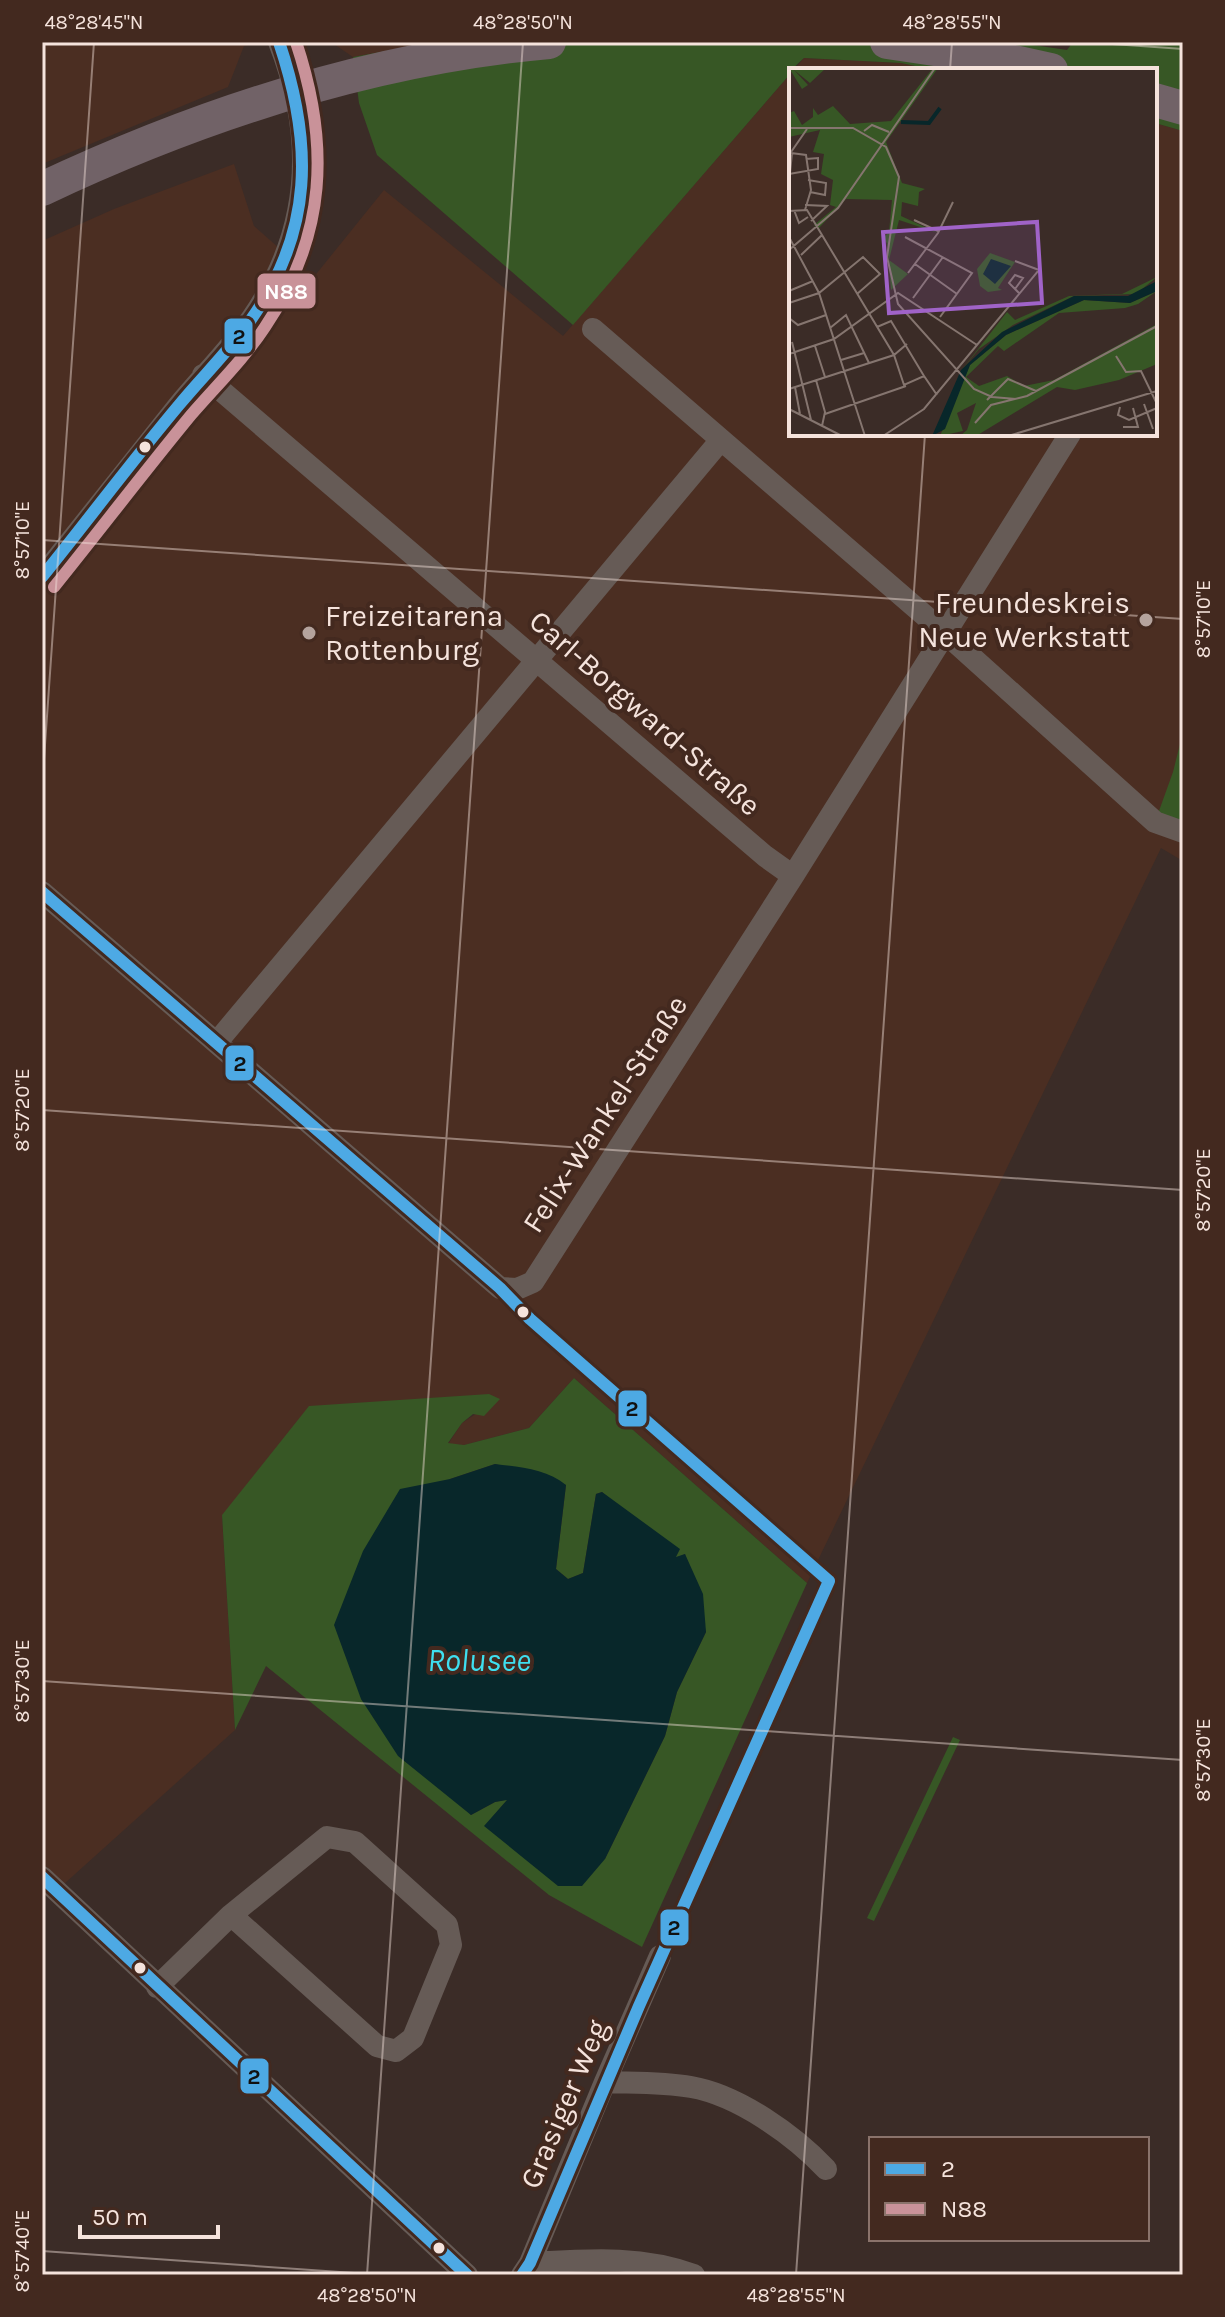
<svg xmlns="http://www.w3.org/2000/svg" width="1225" height="2317" font-family="Karla,sans-serif">
<style>
.built{fill:#4b2e22}
.green{fill:#375725;fill-rule:evenodd}
.water{fill:#08272a}
.lines{fill:none;stroke-linecap:round;stroke-linejoin:round}
.minor{stroke:#665b56;stroke-width:22}
.primary{stroke:#716267;stroke-width:34}
.bus-1-casing{stroke:#43291f;stroke-width:18}
.bus-2-casing{stroke:#43291f;stroke-width:18}
.bus-1{stroke:#4da9e4;stroke-width:12}
.bus-2{stroke:#c99299;stroke-width:12}
.ticks{fill:none;stroke:#f5e3dc;stroke-width:2;stroke-opacity:0.45}
.bus-dot{fill:#f5e3dc;stroke:#43291f;stroke-width:3}
.poi-dot{fill:#b4a39d;stroke:#43291f;stroke-width:3}
.labels{text-anchor:middle;stroke-width:8;stroke-linejoin:round;paint-order:stroke}
.poi-label{font-size:30px;fill:#f5e3dc;stroke:#43291f;text-anchor:end}
.street-label{font-size:30px;fill:#f5e3dc;stroke:#43291f}
.water-label{font-size:32px;font-style:italic;fill:#3edff0;stroke:#43291f}
.inset-river{fill:none;stroke:#08272a;stroke-width:4}
.inset-road{fill:none;stroke:#85756f;stroke-width:2}
.view{fill:#a063c8;fill-opacity:0.15;stroke:#a063c8;stroke-width:4}
.inset-edge{fill:none;stroke:#f5e3dc;stroke-width:4}
.line-badge{stroke:#43291f;stroke-width:3}
.badge-label{font-size:22px;text-anchor:middle;font-weight:bold;fill:#fff}
.pale-badge-label{font-size:22px;text-anchor:middle;font-weight:bold;fill:#111}
.neatline{fill:none;stroke:#f5e3dc;stroke-width:3}
.ticks-label{font-size:20px;text-anchor:middle;fill:#f5e3dc}
</style>
<rect width="100%" height="100%" fill="#3b2c27"/>
<!-- built -->
<path class="built" d="M 42,42 L 262,42 L 244,46 L 228,87 L 42,164 Z
M 331,42 L 436,42 L 353,57 Z
M 804,58 L 901,63 L 934,70 L 794,70 Z
M 791,73 L 791,434 L 1155,434 L 1155,123 L 1183,131 L 1183,861 L 1161,848 L 807,1583 L 574,1378 L 529,1428 L 464,1445 L 448,1444 L 462,1423 L 499,1399 L 222,1515 L 235,1730 L 64,1884 L 42,1863 L 42,241 L 114,209 L 234,164 L 254,226 L 313,278 L 384,190 L 563,336 Z"/>
<!-- green -->
<path class="green" d="M 436,42 L 1012,42 L 1067,50 L 1073,42 L 1179,42 L 1183,46 L 1183,131 L 1155,123 L 1155,70 L 934,70 L 901,63 L 804,58 L 791,70 L 791,73 L 573,325 L 377,155 L 359,103 L 353,57 Z
M 1183,732 L 1183,819 L 1155,822 L 1173,772 Z
M 574,1378 L 807,1583 L 642,1947 L 549,1895 L 266,1666 L 235,1730 L 222,1515 L 309,1406 L 489,1394 L 500,1399 L 484,1416 L 473,1414 L 462,1423 L 448,1443 L 464,1445 L 529,1428 ZM 495,1464 L 566,1485 L 556,1569 L 568,1579 L 583,1573 L 596,1494 L 602,1492 L 676,1558 L 685,1554 L 706,1632 L 677,1692 L 665,1736 L 605,1859 L 485,1826 L 508,1799 L 495,1802 L 471,1815 L 361,1699 L 450,1479 Z
M 953,1737 L 960,1740 L 874,1921 L 867,1918 Z"/>
<!-- water -->
<path class="water" d="M 495,1464 C 519,1467 547,1469 566,1485 L 556,1569 L 568,1579 L 583,1573 L 596,1494 L 602,1492 L 680,1549 L 676,1557 L 685,1554 L 703,1594 L 706,1632 L 677,1692 L 665,1736 L 605,1859 L 582,1886 L 558,1886 L 484,1826 L 507,1800 L 495,1802 L 471,1815 L 398,1756 L 361,1699 L 334,1625 L 363,1551 L 400,1489 L 450,1479 Z"/>
<g class="lines">
<!-- minor -->
<path class="minor" d="M 593,329 L 945,633 L 1155,822 L 1183,832
M 203,375 L 765,856 L 793,876
M 42,577 C 88,520 132,463 178,406 C 202,377 230,349 252,318 C 312,231 317,139 279,42
M 42,892 L 500,1288 L 517,1289 L 533,1282 L 793,876 L 1070,434
M 217,1042 L 720,441
M 42,1877 L 467,2275
M 157,1987 L 231,1915 L 327,1837 L 355,1842 L 447,1925 L 451,1945 L 413,2038 L 396,2051 L 377,2046 L 231,1915
M 605,2082 C 633,2083 663,2082 691,2087 C 738,2095 794,2135 826,2169
M 530,2263 C 586,2260 640,2255 694,2275
M 522,2275 L 530,2263 L 605,2082 L 660,1956"/>
<!-- primary -->
<path class="primary" d="M 887,42 L 995,58 L 1051,70
M 1155,100 L 1183,108
M 42,189 C 201,114 373,58 549,42"/>
<defs>
<path id="bus-1" d="M 42,577 C 88,520 132,461 179,405 C 202,377 229,351 250,321 C 314,231 313,143 279,42
M 42,892 L 500,1288 L 530,1319 L 829,1581
M 42,1877 L 467,2275
M 522,2275 L 530,2263 L 639,2006 L 829,1581"/>
<path id="bus-2" d="M 54,587 C 100,530 144,472 191,415 C 216,386 244,359 265,327 C 327,235 330,144 296,42"/>
</defs>
<!-- bus-1 casing -->
<use href="#bus-1" class="bus-1-casing"/>
<!-- bus-2 casing -->
<use href="#bus-2" class="bus-2-casing"/>
<!-- bus-1 -->
<use href="#bus-1" class="bus-1"/>
<!-- bus-2 -->
<use href="#bus-2" class="bus-2"/>
</g>
<!-- ticks -->
<path class="ticks" d="M 1084,42 L 1183,49M 950,70 L 952,42M 42,540 L 1183,619M 42,788 L 94,42M 42,1110 L 1183,1190M 42,1681 L 1183,1760M 42,2251 L 383,2275M 367,2275 L 523,42M 796,2275 L 925,434"/>
<!-- markers -->
<g class="bus-dot">
<circle cx="145" cy="447" r="7"/>
<circle cx="523" cy="1312" r="7"/>
<circle cx="140" cy="1968" r="7"/>
<circle cx="439" cy="2248" r="7"/>
</g>
<g class="poi-dot">
<circle cx="1146" cy="620" r="8"/>
<circle cx="309" cy="633" r="8"/>
</g>
<g class="labels">
<!-- poi labels -->
<g class="poi-label">
<text x="1130" y="613">Freundeskreis<tspan x="1130" dy="34">Neue Werkstatt</tspan></text>
<text x="325" y="626" text-anchor="start">Freizeitarena<tspan x="325" dy="34">Rottenburg</tspan></text>
</g>
<!-- street labels -->
<g class="street-label">
<text transform="translate(645 713) rotate(41)" y="10">Carl-Borgward-Straße</text>
<text transform="translate(605 1114) rotate(-57)" y="10">Felix-Wankel-Straße</text>
<text transform="translate(564 2104) rotate(-67)" y="10">Grasiger Weg</text>
</g>
<!-- water labels -->
<g class="water-label">
<text x="479" y="1671">Rolusee</text>
</g>
</g>
<!-- overview -->
<g transform="translate(789 68)">
<rect width="368" height="368" fill="#3b2c27"/>
<path d="M 0,0 L 37,0 L 21,15 L 5,2 L 19,17 L 13,21 ZM 144,0 L 149,0 L 97,74 L 113,115 L 136,121 L 130,124 L 129,138 L 113,134 L 112,148 L 149,165 L 110,152 L 100,192 L 119,206 L 102,222 L 98,175 L 93,171 L 100,164 L 103,132 L 57,131 L 29,161 L 25,157 L 47,139 L 41,137 L 44,112 L 32,106 L 35,86 L 24,84 L 31,62 L 0,69 L 0,45 L 5,43 L 13,57 L 24,49 L 24,40 L 29,47 L 44,38 L 61,56 L 102,53 ZM 201,185 L 226,194 L 209,220 L 213,222 L 199,224 L 191,218 L 188,201 ZM 368,209 L 347,226 L 285,228 L 224,257 L 190,281 L 171,304 L 218,244 L 226,252 L 280,228 L 333,226 ZM 368,223 L 349,236 L 336,240 L 270,245 L 215,283 L 209,278 L 177,309 L 190,318 L 218,308 L 235,318 L 265,312 L 368,256 L 368,296 L 330,312 L 286,322 L 268,319 L 187,368 L 171,368 L 178,362 L 187,335 L 168,345 L 174,363 L 151,368 L 181,297 L 217,267 L 295,232 L 341,235 Z" fill="#375725"/>
<path d="M 202,191 L 222,198 L 206,216 L 194,206 ZM 368,213 L 368,223 L 341,235 L 295,232 L 217,267 L 181,297 L 156,361 L 143,368 L 172,302 L 213,264 L 285,228 L 339,228 Z" fill="#08272a"/>
<path class="inset-river" d="M 112,54 L 140,55 L 151,40"/>
<path class="inset-road" d="M 0,60 L 64,60 L 97,79 L 110,109 L 98,189 L 109,236 L 185,321 L 203,329 L 227,331M 75,63 L 83,57 L 100,64M 2,85 L 17,87 L 22,122 L 16,142M 0,87 L 18,61M 0,106 L 29,101 L 29,90 L 17,91M 19,112 L 37,115 L 36,127 L 21,124M 0,115 L 3,85M 16,137 L 38,138 L 22,153M 5,142 L 10,155 L 19,149M 0,143 L 18,142 L 105,287 L 115,317 L 135,308 L 148,327M 125,152 L 149,163M 0,169 L 30,225 L 76,368M 116,169 L 183,205 L 151,249M 0,182 L 49,140 L 146,0M 12,187 L 33,167M 126,196 L 168,226M 119,205 L 149,165 L 164,134M 226,221 L 234,210 L 226,207 L 220,215 L 231,226M 0,223 L 24,213M 124,230 L 154,189M 0,235 L 30,225 L 74,189 L 91,206 L 68,226M 0,250 L 9,257 L 37,247M 88,259 L 102,253 L 135,308M 41,260 L 57,247 L 80,295M 3,274 L 22,352M 26,278 L 36,309M 0,286 L 45,271 L 109,225 L 188,277M 327,288 L 337,304 L 352,303 L 368,336M 52,292 L 75,285M 27,312 L 36,344 L 33,358M 6,319 L 11,346M 0,321 L 105,287 L 118,276M 198,332 L 219,311 L 247,323M 355,336 L 364,361M 331,339 L 329,347 L 340,352 L 368,340M 0,341 L 53,368M 36,346 L 117,318M 186,355 L 202,337 L 238,328 L 368,258M 334,359 L 349,359 L 344,340M 94,368 L 135,341 L 250,202 L 226,193M 219,368 L 368,323"/>
<path class="view" d="M 248,154 L 253,235 L 100,245 L 94,164 Z"/>
<rect width="368" height="368" class="inset-edge"/>
</g>
<g class="line-badge">
<rect x="256" y="272" width="61" height="38" rx="8" fill="#c99299"/>
<rect x="223" y="317" width="31" height="38" rx="8" fill="#4da9e4"/>
<rect x="224" y="1044" width="31" height="38" rx="8" fill="#4da9e4"/>
<rect x="617" y="1389" width="31" height="39" rx="8" fill="#4da9e4"/>
<rect x="659" y="1908" width="31" height="39" rx="8" fill="#4da9e4"/>
<rect x="239" y="2057" width="31" height="38" rx="8" fill="#4da9e4"/>
</g>
<g class="badge-label">
<text x="286" y="299">N88</text>
</g>
<g class="pale-badge-label">
<text x="239" y="344">2</text>
<text x="240" y="1071">2</text>
<text x="632" y="1416">2</text>
<text x="674" y="1935">2</text>
<text x="254" y="2084">2</text>
</g>
<!-- border -->
<rect width="1225" height="2317" fill="none" stroke="#43291f" stroke-width="88"/>
<!-- legend -->
<rect x="869" y="2137" width="280" height="104" fill="#43291f" stroke="#8a736b" stroke-width="2"/>
<rect x="885" y="2163" width="40" height="12" fill="#4da9e4" stroke="#8a736b" stroke-width="2"/>
<text x="941" y="2177" font-size="24" fill="#f5e3dc">2</text>
<rect x="885" y="2203" width="40" height="12" fill="#c99299" stroke="#8a736b" stroke-width="2"/>
<text x="941" y="2217" font-size="24" fill="#f5e3dc">N88</text>
<!-- scale -->
<path d="M80 2225v12h138v-12" fill="none" stroke="#f5e3dc" stroke-width="4"/>
<text x="92" y="2225" font-size="24" fill="#f5e3dc" stroke="#43291f" stroke-width="6" paint-order="stroke">50 m</text>
<rect x="44" y="44" width="1137" height="2229" class="neatline"/>
<g class="ticks-label">
<text x="94" y="29">48°28'45"N</text>
<text x="523" y="29">48°28'50"N</text>
<text x="952" y="29">48°28'55"N</text>
<text transform="translate(22 540) rotate(-90)" y="7">8°57'10"E</text>
<text transform="translate(1203 619) rotate(-90)" y="7">8°57'10"E</text>
<text transform="translate(22 1110) rotate(-90)" y="7">8°57'20"E</text>
<text transform="translate(1203 1190) rotate(-90)" y="7">8°57'20"E</text>
<text transform="translate(22 1681) rotate(-90)" y="7">8°57'30"E</text>
<text transform="translate(1203 1760) rotate(-90)" y="7">8°57'30"E</text>
<text transform="translate(22 2251) rotate(-90)" y="7">8°57'40"E</text>
<text x="367" y="2302">48°28'50"N</text>
<text x="796" y="2302">48°28'55"N</text>
</g>
</svg>
